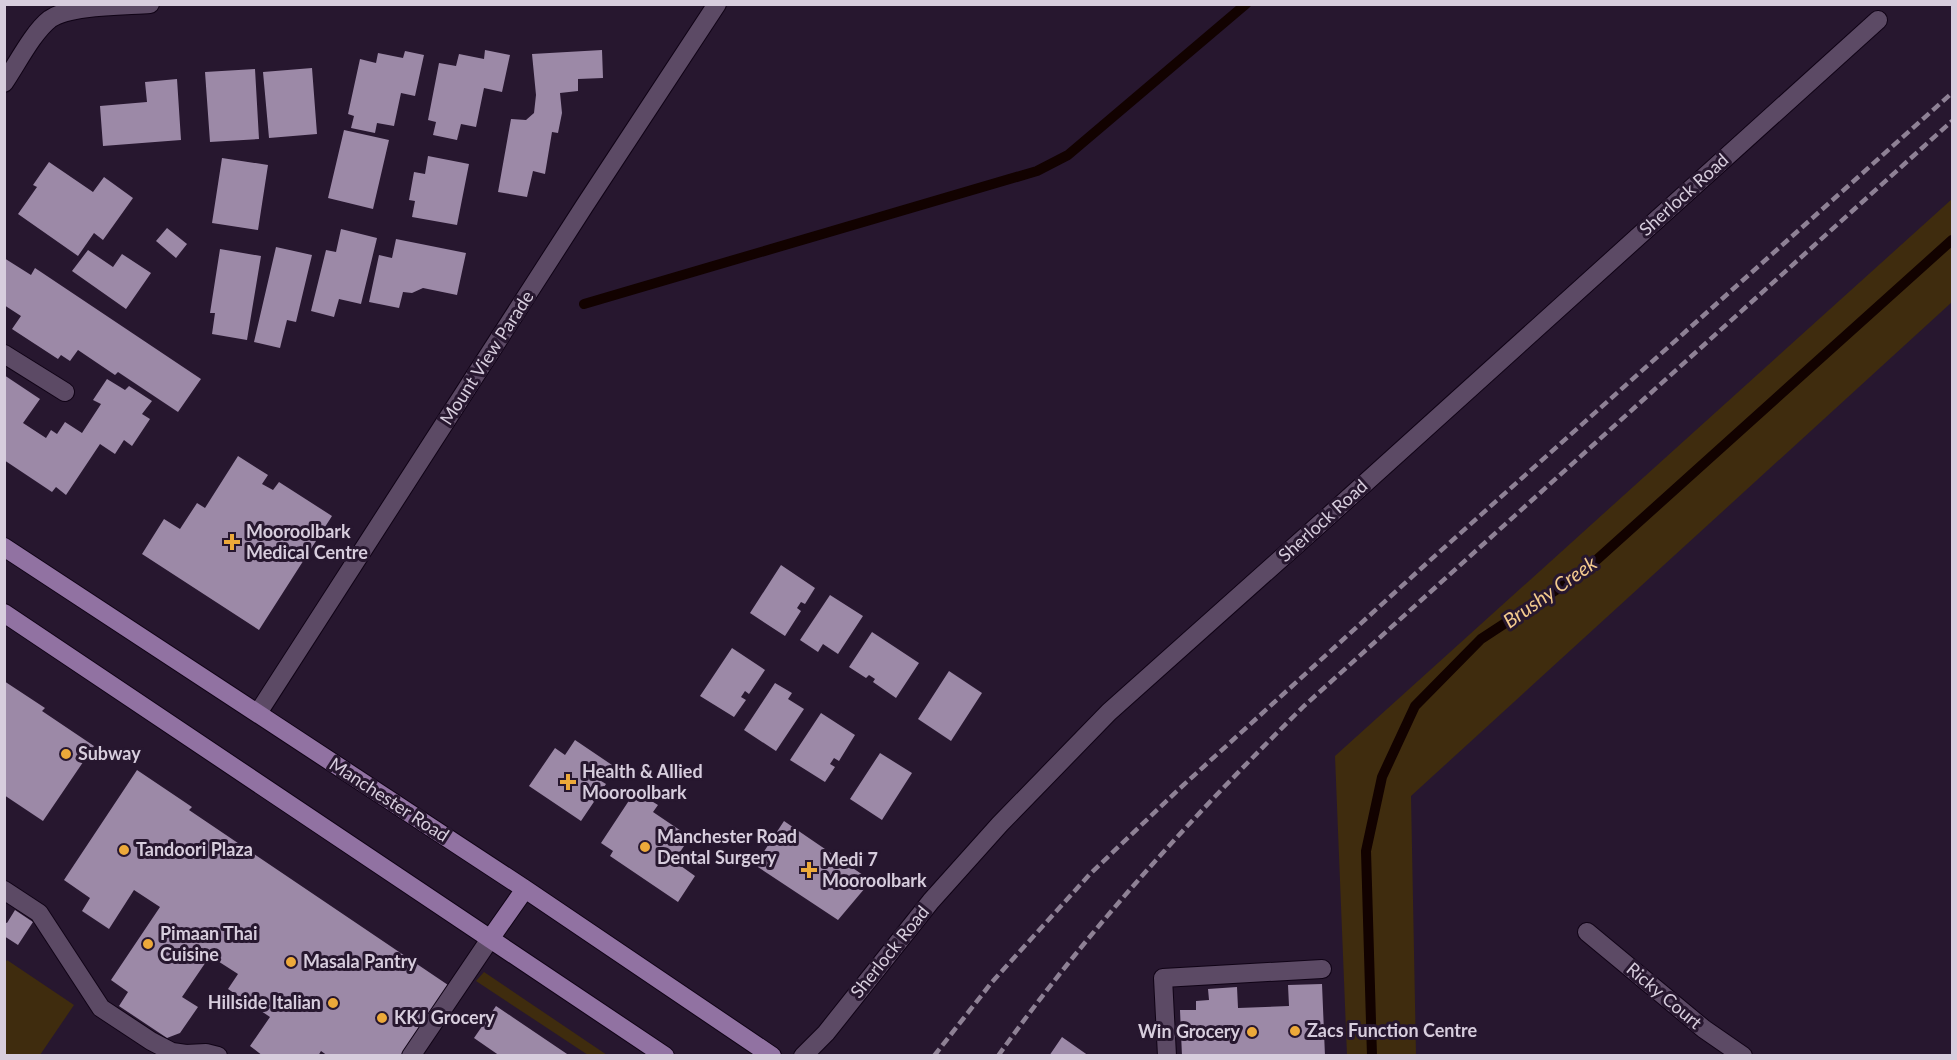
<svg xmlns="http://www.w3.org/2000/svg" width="1957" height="1060" font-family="Lato,sans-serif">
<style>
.green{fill:#3f2c0e}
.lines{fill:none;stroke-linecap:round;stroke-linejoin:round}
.stream{stroke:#120200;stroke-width:10}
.building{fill:#9c89a7}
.minor-casing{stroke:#100316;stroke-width:20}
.major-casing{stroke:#100316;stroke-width:20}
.minor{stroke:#5c4a65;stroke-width:18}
.major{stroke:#9172a2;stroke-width:18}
.rail{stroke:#8e8195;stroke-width:4.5;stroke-dasharray:9 4.5;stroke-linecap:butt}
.poi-dot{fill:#eca93a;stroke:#27172f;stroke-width:2}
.labels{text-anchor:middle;stroke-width:6;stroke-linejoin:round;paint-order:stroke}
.street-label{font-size:18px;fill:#d7cddd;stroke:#27172f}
.poi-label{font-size:18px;font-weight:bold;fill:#d7cddd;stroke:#27172f;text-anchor:start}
.water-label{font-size:20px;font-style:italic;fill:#f4ca8e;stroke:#27172f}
</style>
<rect width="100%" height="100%" fill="#27172f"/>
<!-- green -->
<path class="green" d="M 1952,199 L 1952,302 L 1411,796 L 1416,1055 L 1347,1055 L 1335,756 Z
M 7,960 L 74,1005 L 40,1055 L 5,1055 L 4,964 Z
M 484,972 L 607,1055 L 588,1055 L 476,981 Z"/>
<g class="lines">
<!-- stream -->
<path class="stream" d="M 584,304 L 1037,171 L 1068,155 L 1246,4
M 1372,1056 L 1366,851 L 1382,777 L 1415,706 L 1481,639 L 1582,573 L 1952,240"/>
</g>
<!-- building -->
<path class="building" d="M 485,50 L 510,55 L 502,92 L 484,88 L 476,127 L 461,124 L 457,140 L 433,135 L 436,122 L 428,120 L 439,63 L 456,66 L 459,54 L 484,59 Z
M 602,50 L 603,78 L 578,79 L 578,91 L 560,93 L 562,113 L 558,133 L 552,132 L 545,174 L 533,171 L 527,197 L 498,192 L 511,119 L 526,120 L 534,113 L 536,95 L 532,54 Z
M 405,51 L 424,55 L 415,96 L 401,93 L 394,126 L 377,123 L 375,133 L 351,128 L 354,116 L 348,114 L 360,59 L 376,63 L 378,53 L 403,58 Z
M 312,68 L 317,134 L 269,138 L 263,72 Z
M 255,69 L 259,139 L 210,142 L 205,72 Z
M 177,79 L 181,140 L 103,146 L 100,106 L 147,102 L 145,82 Z
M 344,130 L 389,140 L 373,209 L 328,198 Z
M 428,156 L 469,164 L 457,225 L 412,217 L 415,201 L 409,200 L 414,172 L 425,174 Z
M 222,158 L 268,165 L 258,230 L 212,223 Z
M 49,162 L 93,192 L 104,177 L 133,198 L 103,240 L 94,233 L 78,256 L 18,214 L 37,187 L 33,185 Z
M 167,228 L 187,244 L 176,258 L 156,241 Z
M 341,229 L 377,238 L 361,304 L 339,299 L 334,317 L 311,311 L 326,250 L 336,252 Z
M 396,239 L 466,253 L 457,295 L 423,288 L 412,293 L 403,292 L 399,308 L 369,302 L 379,255 L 392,258 Z
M 276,247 L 312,255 L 296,322 L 287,320 L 280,348 L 254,342 Z
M 220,249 L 261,256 L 247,340 L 212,334 L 215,313 L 210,313 Z
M 88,250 L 113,267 L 122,254 L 151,273 L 126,309 L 72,271 Z
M 4,258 L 31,275 L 35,268 L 201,379 L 178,412 L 118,372 L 115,375 L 78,350 L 70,361 L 61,355 L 58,359 L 12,329 L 21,316 L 4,305 Z
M 4,375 L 40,399 L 23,423 L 46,438 L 51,430 L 57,434 L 65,422 L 82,433 L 101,404 L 93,400 L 107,379 L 125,390 L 129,386 L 152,401 L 142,414 L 150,419 L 132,446 L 124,440 L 115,454 L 100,444 L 66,495 L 56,487 L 52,492 L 4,460 Z
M 238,456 L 268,475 L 262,484 L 273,490 L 279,482 L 332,516 L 259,630 L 142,554 L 164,519 L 180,529 L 197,503 L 205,508 Z
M 781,565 L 815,588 L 805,604 L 801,602 L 797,608 L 801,611 L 785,636 L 750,613 Z
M 830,595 L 863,616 L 838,654 L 823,644 L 818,652 L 800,640 Z
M 872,632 L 919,663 L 896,698 L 873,682 L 875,679 L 869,675 L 866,678 L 849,667 Z
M 732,648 L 765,670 L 749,694 L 745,691 L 741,697 L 746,700 L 734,717 L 700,696 Z
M 949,671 L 982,693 L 951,741 L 918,719 Z
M 4,681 L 45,708 L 42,711 L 94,746 L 43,821 L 4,795 Z
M 775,683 L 792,693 L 788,699 L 804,709 L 776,751 L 744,730 Z
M 821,713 L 855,735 L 839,761 L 834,758 L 830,764 L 835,767 L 825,782 L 790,760 Z
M 575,740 L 612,765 L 601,781 L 606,784 L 581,821 L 529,786 L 555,748 L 565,755 Z
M 880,753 L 912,773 L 882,820 L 850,799 Z
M 137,770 L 192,807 L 189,810 L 448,985 L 401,1056 L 328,1056 L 321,1051 L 318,1056 L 263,1056 L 250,1046 L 270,1017 L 228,989 L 238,974 L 210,956 L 182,997 L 198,1007 L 180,1033 L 167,1038 L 119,1006 L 128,992 L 111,980 L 160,907 L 134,890 L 109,929 L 82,911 L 90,898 L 64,880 Z
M 640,794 L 658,805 L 653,812 L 690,837 L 674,861 L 695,876 L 678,902 L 610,856 L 613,851 L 601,843 L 630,799 L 634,802 Z
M 784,821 L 863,875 L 865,888 L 838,920 L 755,865 Z
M 15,910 L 33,922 L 18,945 L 4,936 L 4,922 L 7,923 Z
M 1322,984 L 1325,1056 L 1182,1056 L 1180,1010 L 1196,1010 L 1196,1001 L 1209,1000 L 1208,989 L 1237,987 L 1238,1008 L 1289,1006 L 1288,985 Z
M 496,1006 L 570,1056 L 500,1056 L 474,1038 Z
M 1062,1037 L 1089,1056 L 1049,1056 Z"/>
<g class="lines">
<defs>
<path id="minor" d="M 4,83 C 17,64 33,32 50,19 C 70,5 125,6 150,4
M 4,354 L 65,392
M 258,713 L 585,205 L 717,4
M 4,890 L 39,913 L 101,1008 L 151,1041 L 172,1052 L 186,1054 L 206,1053 L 218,1056
M 1587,932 L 1704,1029 L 1743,1056
M 411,1056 L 490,939
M 803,1056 L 826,1033 L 931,901 L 1000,824 L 1109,712 L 1332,513 L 1878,20
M 1167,1056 L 1163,978 L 1322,969"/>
<path id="major" d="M 4,547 L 525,889 L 772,1056
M 4,613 L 665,1056
M 490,939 L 525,889"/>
</defs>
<!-- minor casing -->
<use href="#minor" class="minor-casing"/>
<!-- major casing -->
<use href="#major" class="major-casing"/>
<!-- minor -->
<use href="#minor" class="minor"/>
<!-- major -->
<use href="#major" class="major"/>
<!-- rail -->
<path class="rail" d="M 934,1056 L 992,982 L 1090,874 L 1178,790 L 1426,564 L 1952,93
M 998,1056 C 1089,928 1193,816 1304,706 L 1952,121"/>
</g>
<!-- markers -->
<g class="poi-dot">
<path d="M229 533h6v6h6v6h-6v6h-6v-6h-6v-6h6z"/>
<circle cx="66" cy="754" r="6"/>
<path d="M565 773h6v6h6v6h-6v6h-6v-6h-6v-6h6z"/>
<circle cx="645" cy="847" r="6"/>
<circle cx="124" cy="850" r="6"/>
<path d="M806 861h6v6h6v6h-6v6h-6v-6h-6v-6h6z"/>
<circle cx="148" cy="944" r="6"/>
<circle cx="291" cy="962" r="6"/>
<circle cx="333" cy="1003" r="6"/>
<circle cx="382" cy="1018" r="6"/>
<circle cx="1295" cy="1031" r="6"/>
<circle cx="1252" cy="1032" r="6"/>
</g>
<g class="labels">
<!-- street labels -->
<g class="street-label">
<text transform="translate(1684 195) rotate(-42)" y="6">Sherlock Road</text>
<text transform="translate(487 358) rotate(-57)" y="6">Mount View Parade</text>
<text transform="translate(1323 521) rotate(-42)" y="6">Sherlock Road</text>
<text transform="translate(389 800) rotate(33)" y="6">Manchester Road</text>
<text transform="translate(890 952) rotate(-51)" y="6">Sherlock Road</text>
<text transform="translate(1664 996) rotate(40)" y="6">Ricky Court</text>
</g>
<!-- poi labels -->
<g class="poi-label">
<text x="246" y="538">Mooroolbark<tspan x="246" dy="21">Medical Centre</tspan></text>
<text x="78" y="760">Subway</text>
<text x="582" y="778">Health &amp; Allied<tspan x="582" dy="21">Mooroolbark</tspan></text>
<text x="657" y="843">Manchester Road<tspan x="657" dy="21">Dental Surgery</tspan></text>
<text x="136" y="856">Tandoori Plaza</text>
<text x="822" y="866">Medi 7<tspan x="822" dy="21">Mooroolbark</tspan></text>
<text x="160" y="940">Pimaan Thai<tspan x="160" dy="21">Cuisine</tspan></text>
<text x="303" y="968">Masala Pantry</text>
<text x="321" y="1009" text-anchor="end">Hillside Italian</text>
<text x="394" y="1024">KKJ Grocery</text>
<text x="1307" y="1037">Zacs Function Centre</text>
<text x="1240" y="1038" text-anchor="end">Win Grocery</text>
</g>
<!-- water labels -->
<g class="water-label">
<text transform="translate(1550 592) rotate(-35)" y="7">Brushy Creek</text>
</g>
</g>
<!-- border -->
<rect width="1957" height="1060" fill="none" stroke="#d7cddd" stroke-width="12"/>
</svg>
